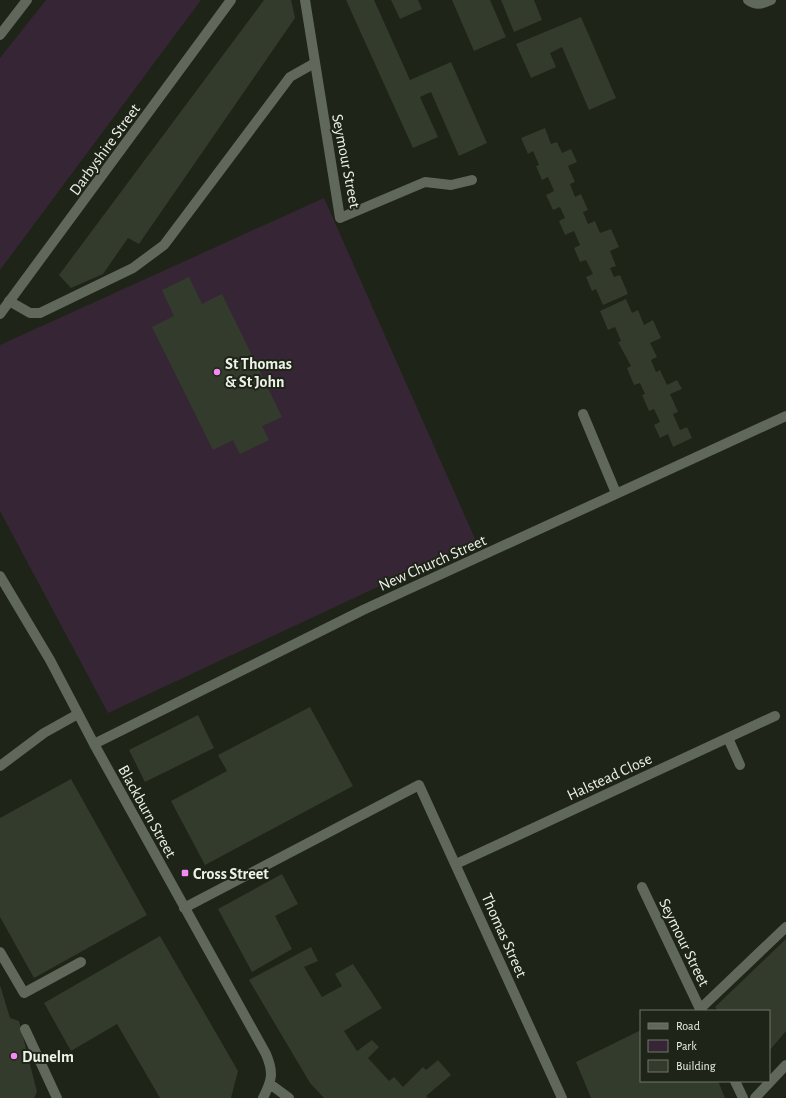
<svg xmlns="http://www.w3.org/2000/svg" width="786" height="1098" font-family="'Alegreya Sans',sans-serif">
<style>
.green{fill:#362635}
.building{fill:#333b2d}
.lines{fill:none;stroke-linecap:round;stroke-linejoin:round}
.service{stroke:#60675b;stroke-width:10}
.minor{stroke:#60675b;stroke-width:10}
.tertiary{stroke:#60675b;stroke-width:10}
.poi-dot{fill:#f28af3;stroke:#1e2417;stroke-width:1.5}
.labels{text-anchor:middle;stroke-width:4;stroke-linejoin:round;paint-order:stroke}
.street-label{font-size:16px;fill:#edf2e9;stroke:#1e2417}
.poi-label{font-size:16px;font-weight:bold;fill:#edf2e9;stroke:#1e2417;text-anchor:start}
</style>
<rect width="100%" height="100%" fill="#1e2417"/>
<!-- green -->
<path class="green" d="M 46,0 L 201,0 L 0,270 L 0,58 Z
M 324,198 L 476,541 L 108,713 L 0,511 L 0,345 Z"/>
<!-- building -->
<path class="building" d="M 264,0 L 291,0 L 295,18 L 139,244 L 128,238 L 103,274 L 71,288 L 59,275 Z
M 346,0 L 374,0 L 410,80 L 451,62 L 487,143 L 459,156 L 431,92 L 420,97 L 438,137 L 413,148 Z
M 391,0 L 418,0 L 422,9 L 400,19 Z
M 452,0 L 490,0 L 506,37 L 474,51 Z
M 501,0 L 534,0 L 542,20 L 514,32 Z
M 581,17 L 616,98 L 589,110 L 562,47 L 550,53 L 556,67 L 531,78 L 516,44 Z
M 545,128 L 551,144 L 557,142 L 562,153 L 571,149 L 577,162 L 568,166 L 575,182 L 570,184 L 575,197 L 581,194 L 588,210 L 583,212 L 588,224 L 595,221 L 600,233 L 611,229 L 619,247 L 610,251 L 616,266 L 610,268 L 614,277 L 620,275 L 628,294 L 603,305 L 596,289 L 592,291 L 586,277 L 593,274 L 586,260 L 580,262 L 574,248 L 580,245 L 574,231 L 565,235 L 559,221 L 565,218 L 560,207 L 553,210 L 546,195 L 554,191 L 548,177 L 542,180 L 536,166 L 539,165 L 533,151 L 528,154 L 521,138 Z
M 189,277 L 202,304 L 222,294 L 282,417 L 262,426 L 269,440 L 240,454 L 233,440 L 213,450 L 152,327 L 174,316 L 162,290 Z
M 626,299 L 632,313 L 638,310 L 644,325 L 653,320 L 661,338 L 650,343 L 657,357 L 651,360 L 656,372 L 660,370 L 667,385 L 677,380 L 682,389 L 670,394 L 678,412 L 673,414 L 680,430 L 687,427 L 692,438 L 673,447 L 668,434 L 660,438 L 654,425 L 660,422 L 654,409 L 649,411 L 642,395 L 645,394 L 640,383 L 634,385 L 627,368 L 631,366 L 618,342 L 621,341 L 615,327 L 608,330 L 600,311 Z
M 310,707 L 353,786 L 205,865 L 171,801 L 227,771 L 218,755 Z
M 198,715 L 214,748 L 145,782 L 129,750 Z
M 71,779 L 147,915 L 34,978 L 0,917 L 0,818 Z
M 282,874 L 298,904 L 275,916 L 292,949 L 252,972 L 218,909 Z
M 160,936 L 238,1071 L 231,1098 L 160,1098 L 117,1024 L 71,1051 L 44,1003 Z
M 786,939 L 786,1031 L 769,1051 L 769,1011 L 718,1011 L 715,1007 Z
M 311,947 L 318,961 L 304,967 L 322,997 L 342,986 L 335,974 L 353,964 L 382,1008 L 344,1031 L 357,1051 L 372,1040 L 379,1047 L 368,1058 L 389,1081 L 394,1077 L 403,1087 L 423,1067 L 426,1070 L 438,1060 L 451,1075 L 426,1096 L 428,1098 L 324,1098 L 310,1083 L 249,980 Z
M 0,985 L 10,1018 L 19,1021 L 37,1092 L 34,1098 L 0,1098 Z
M 641,1030 L 641,1081 L 718,1081 L 725,1098 L 591,1098 L 576,1062 Z"/>
<g class="lines">
<!-- service -->
<path class="service" d="M 0,35 L 27,0
M 9,301 L 30,313 L 40,313 L 133,268 L 164,245 L 290,77 L 313,64
M 583,414 L 616,493
M 25,1029 L 57,1098"/>
<!-- minor -->
<path class="minor" d="M 305,0 L 340,218 L 425,182 L 451,185 L 472,180
M 748,0 C 756,6 762,4 771,0
M 0,314 L 231,0
M 0,576 L 50,660 L 94,744 L 266,1054 C 274,1073 272,1080 263,1098
M 728,738 L 740,765
M 94,744 L 363,610 L 786,416
M 0,766 L 44,733 L 78,714
M 456,864 L 775,716
M 642,887 L 701,1011
M 184,908 L 419,785 L 562,1098
M 0,952 L 24,993 L 81,962
M 700,1009 L 786,927
M 735,1081 L 743,1098
M 270,1084 L 289,1098"/>
<!-- tertiary -->
<path class="tertiary" d="M 755,1098 L 786,1065"/>
</g>
<!-- markers -->
<g class="poi-dot">
<circle cx="217" cy="372" r="4"/>
<rect x="181" y="869" width="8" height="8" rx="2"/>
<circle cx="14" cy="1056" r="4"/>
</g>
<g class="labels">
<!-- street labels -->
<g class="street-label">
<text transform="translate(104 149) rotate(-54)" y="6">Darbyshire Street</text>
<text transform="translate(347 161) rotate(79)" y="6">Seymour Street</text>
<text transform="translate(432 562) rotate(-24)" y="6">New Church Street</text>
<text transform="translate(609 776) rotate(-25)" y="6">Halstead Close</text>
<text transform="translate(148 811) rotate(61)" y="6">Blackburn Street</text>
<text transform="translate(505 935) rotate(66)" y="6">Thomas Street</text>
<text transform="translate(685 942) rotate(64)" y="6">Seymour Street</text>
</g>
<!-- poi labels -->
<g class="poi-label">
<text x="225" y="369">St Thomas<tspan x="225" dy="18">&amp; St John</tspan></text>
<text x="193" y="879">Cross Street</text>
<text x="22" y="1062">Dunelm</text>
</g>
</g>
<!-- legend -->
<rect x="640" y="1010" width="130" height="72" fill="#1e2417" stroke="#71766b"/>
<rect x="648" y="1023" width="20" height="6" fill="#60675b" stroke="#71766b"/>
<text x="676" y="1030" font-size="12" fill="#edf2e9">Road</text>
<rect x="648" y="1040" width="20" height="12" fill="#362635" stroke="#71766b"/>
<text x="676" y="1050" font-size="12" fill="#edf2e9">Park</text>
<rect x="648" y="1060" width="20" height="12" fill="#333b2d" stroke="#71766b"/>
<text x="676" y="1070" font-size="12" fill="#edf2e9">Building</text>
</svg>
